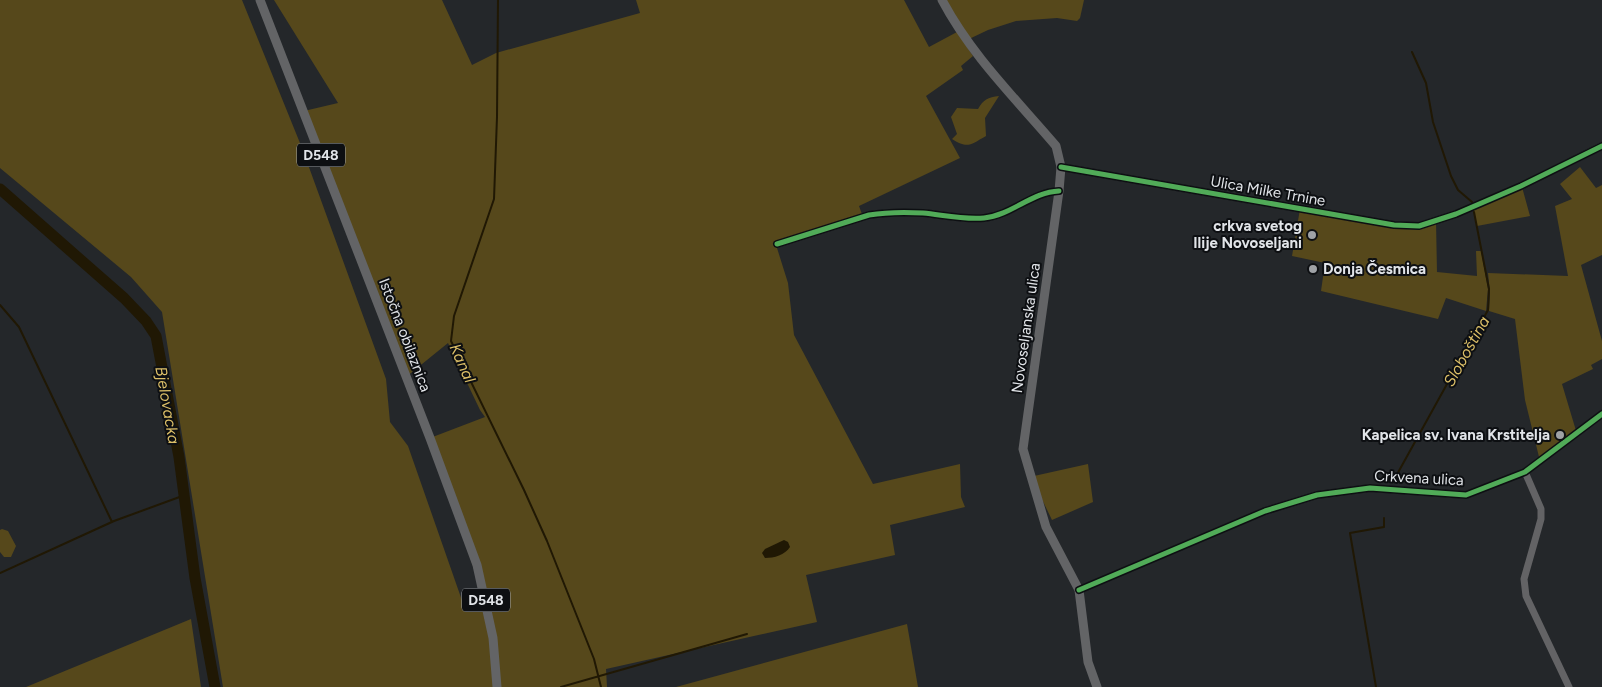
<svg xmlns="http://www.w3.org/2000/svg" width="1602" height="687" font-family="Figtree,sans-serif">
<style>
.green{fill:#56481b}
.water{fill:#201804}
.lines{fill:none;stroke-linecap:round;stroke-linejoin:round}
.stream{stroke:#201804;stroke-width:2}
.river{stroke:#201804;stroke-width:11}
.minor{stroke:#636365;stroke-width:7}
.major{stroke:#636466;stroke-width:9}
.cycleway-casing{stroke:#0d0f12;stroke-width:8}
.cycleway{stroke:#51ab58;stroke-width:5}
.poi-dot{fill:#9fa2a6;stroke:#0d0f12;stroke-width:2}
.labels{text-anchor:middle;stroke-width:4;stroke-linejoin:round;paint-order:stroke}
.shield{fill:#0d0f12;stroke:#a1a4a8;stroke-width:1}
.shield-label{font-size:14px;font-weight:bold;fill:#e1e4e8}
.street-label{font-size:15px;fill:#e1e4e8;stroke:#0d0f12}
.poi-label{font-size:15px;font-weight:bold;fill:#e1e4e8;stroke:#0d0f12;text-anchor:end}
.water-label{font-size:16px;font-style:italic;fill:#dcbf68;stroke:#0d0f12}
</style>
<rect width="100%" height="100%" fill="#24272a"/>
<!-- green -->
<path class="green" d="M 0,0 L 242,0 L 302,148 L 386,379 L 390,422 L 408,446 L 465,609 L 485,602 L 430,438 L 485,417 L 480,410 L 448,343 L 406,377 L 304,111 L 338,103 L 274,0 L 442,0 L 472,65 L 496,53 L 640,13 L 636,0 L 904,0 L 929,47 L 957,32 L 973,56 L 961,66 L 963,70 L 926,96 L 960,158 L 859,206 L 863,217 L 777,244 L 777,248 L 788,283 L 794,335 L 873,484 L 960,464 L 961,497 L 965,507 L 890,525 L 895,555 L 806,575 L 817,622 L 606,669 L 607,687 L 223,687 L 162,312 L 131,277 L 0,168 Z
M 943,0 L 1084,0 L 1080,18 L 1077,21 L 1057,18 L 1016,21 L 988,30 L 967,40 Z
M 999,96 L 985,118 L 986,136 C 970,145 968,149 952,139 L 957,134 L 951,117 L 957,108 L 978,109 C 983,100 988,97 999,96 Z
M 1580,167 L 1596,188 L 1602,185 L 1602,255 L 1581,265 L 1602,341 L 1602,359 L 1591,365 L 1593,369 L 1562,384 L 1577,434 L 1540,461 L 1525,400 L 1515,319 L 1489,311 L 1490,292 L 1488,273 L 1568,276 L 1555,206 L 1572,199 L 1560,184 Z
M 1522,187 L 1530,216 L 1477,226 L 1473,208 Z
M 1300,209 L 1394,225 L 1436,221 L 1437,272 L 1477,276 L 1476,251 L 1481,251 L 1488,289 L 1486,311 L 1446,298 L 1438,319 L 1321,291 L 1325,263 L 1292,256 Z
M 1088,464 L 1093,502 L 1052,520 L 1036,487 L 1034,476 Z
M 2,529 L 8,531 L 16,546 L 11,557 L 4,557 L 0,552 L 0,530 Z
M 191,619 L 201,687 L 26,687 Z
M 907,624 L 918,687 L 676,687 Z"/>
<!-- water -->
<path class="water" d="M 784,540 L 788,542 L 790,547 C 785,555 774,558 765,558 L 762,553 L 765,549 Z"/>
<g class="lines">
<!-- stream -->
<path class="stream" d="M 498,0 L 497,117 L 494,199 L 454,316 L 451,341 L 524,490 L 547,541 L 594,659 L 601,687
M 1412,52 L 1426,83 L 1433,122 L 1451,176 L 1458,190 L 1472,202
M 0,305 L 19,327 L 112,522
M 1395,478 L 1488,310 L 1489,289 L 1474,212
M 0,573 L 114,521 L 185,495
M 561,687 L 747,634
M 1376,687 L 1350,533 L 1384,527 L 1384,518"/>
<!-- river -->
<path class="river" d="M 0,189 L 124,298 L 146,321 L 156,336 L 179,457 L 195,578 L 215,687"/>
<!-- minor -->
<path class="minor" d="M 1061,167 L 1394,225 L 1419,226 L 1456,214 L 1521,186 L 1602,146
M 777,244 L 869,215 C 887,212 905,212 923,213 C 943,215 964,220 984,218 C 1012,215 1032,192 1059,191
M 1525,472 L 1541,509 L 1541,519 L 1524,579 L 1526,596 L 1569,687
M 1079,590 L 1265,511 L 1317,495 L 1370,488 L 1466,495 L 1525,472 L 1602,414"/>
<!-- major -->
<path class="major" d="M 260,0 L 430,438 L 477,565 L 493,638 L 497,687
M 942,0 C 971,55 1016,99 1056,146 L 1061,167 L 1059,191 L 1023,449 L 1046,527 L 1079,590 L 1088,662 L 1097,687"/>
<defs>
<path id="cycleway" d="M 1061,167 L 1394,225 L 1419,226 L 1456,214 L 1521,186 L 1602,146
M 777,244 L 869,215 C 887,212 905,212 923,213 C 943,215 964,220 984,218 C 1012,215 1032,192 1059,191
M 1079,590 L 1265,511 L 1317,495 L 1370,488 L 1466,495 L 1525,472 L 1602,414"/>
</defs>
<!-- cycleway casing -->
<use href="#cycleway" class="cycleway-casing"/>
<!-- cycleway -->
<use href="#cycleway" class="cycleway"/>
</g>
<!-- markers -->
<g class="poi-dot">
<circle cx="1312" cy="235" r="5"/>
<circle cx="1313" cy="269" r="5"/>
<circle cx="1560" cy="435" r="5"/>
</g>
<g class="labels">
<!-- shield labels -->
<g class="shield">
<rect x="297" y="143.5" width="48" height="23" rx="4"/>
<rect x="462" y="588.5" width="48" height="23" rx="4"/>
</g>
<g class="shield-label">
<text x="321" y="160">D548</text>
<text x="486" y="605">D548</text>
</g>
<!-- street labels -->
<g class="street-label">
<text transform="translate(1268 191) rotate(10)" y="5">Ulica Milke Trnine</text>
<text transform="translate(1026 328) rotate(-82)" y="5">Novoseljanska ulica</text>
<text transform="translate(405 335) rotate(69)" y="5">Istočna obilaznica</text>
<text transform="translate(1419 478) rotate(3)" y="5">Crkvena ulica</text>
</g>
<!-- poi labels -->
<g class="poi-label">
<text x="1302" y="231">crkva svetog<tspan x="1302" dy="17">Ilije Novoseljani</tspan></text>
<text x="1323" y="274" text-anchor="start">Donja Česmica</text>
<text x="1550" y="440">Kapelica sv. Ivana Krstitelja</text>
</g>
<!-- water labels -->
<g class="water-label">
<text transform="translate(1466 351) rotate(-61)" y="6">Sloboština</text>
<text transform="translate(463 363) rotate(66)" y="6">Kanal</text>
<text transform="translate(168 405) rotate(80)" y="6">Bjelovacka</text>
</g>
</g>
</svg>
